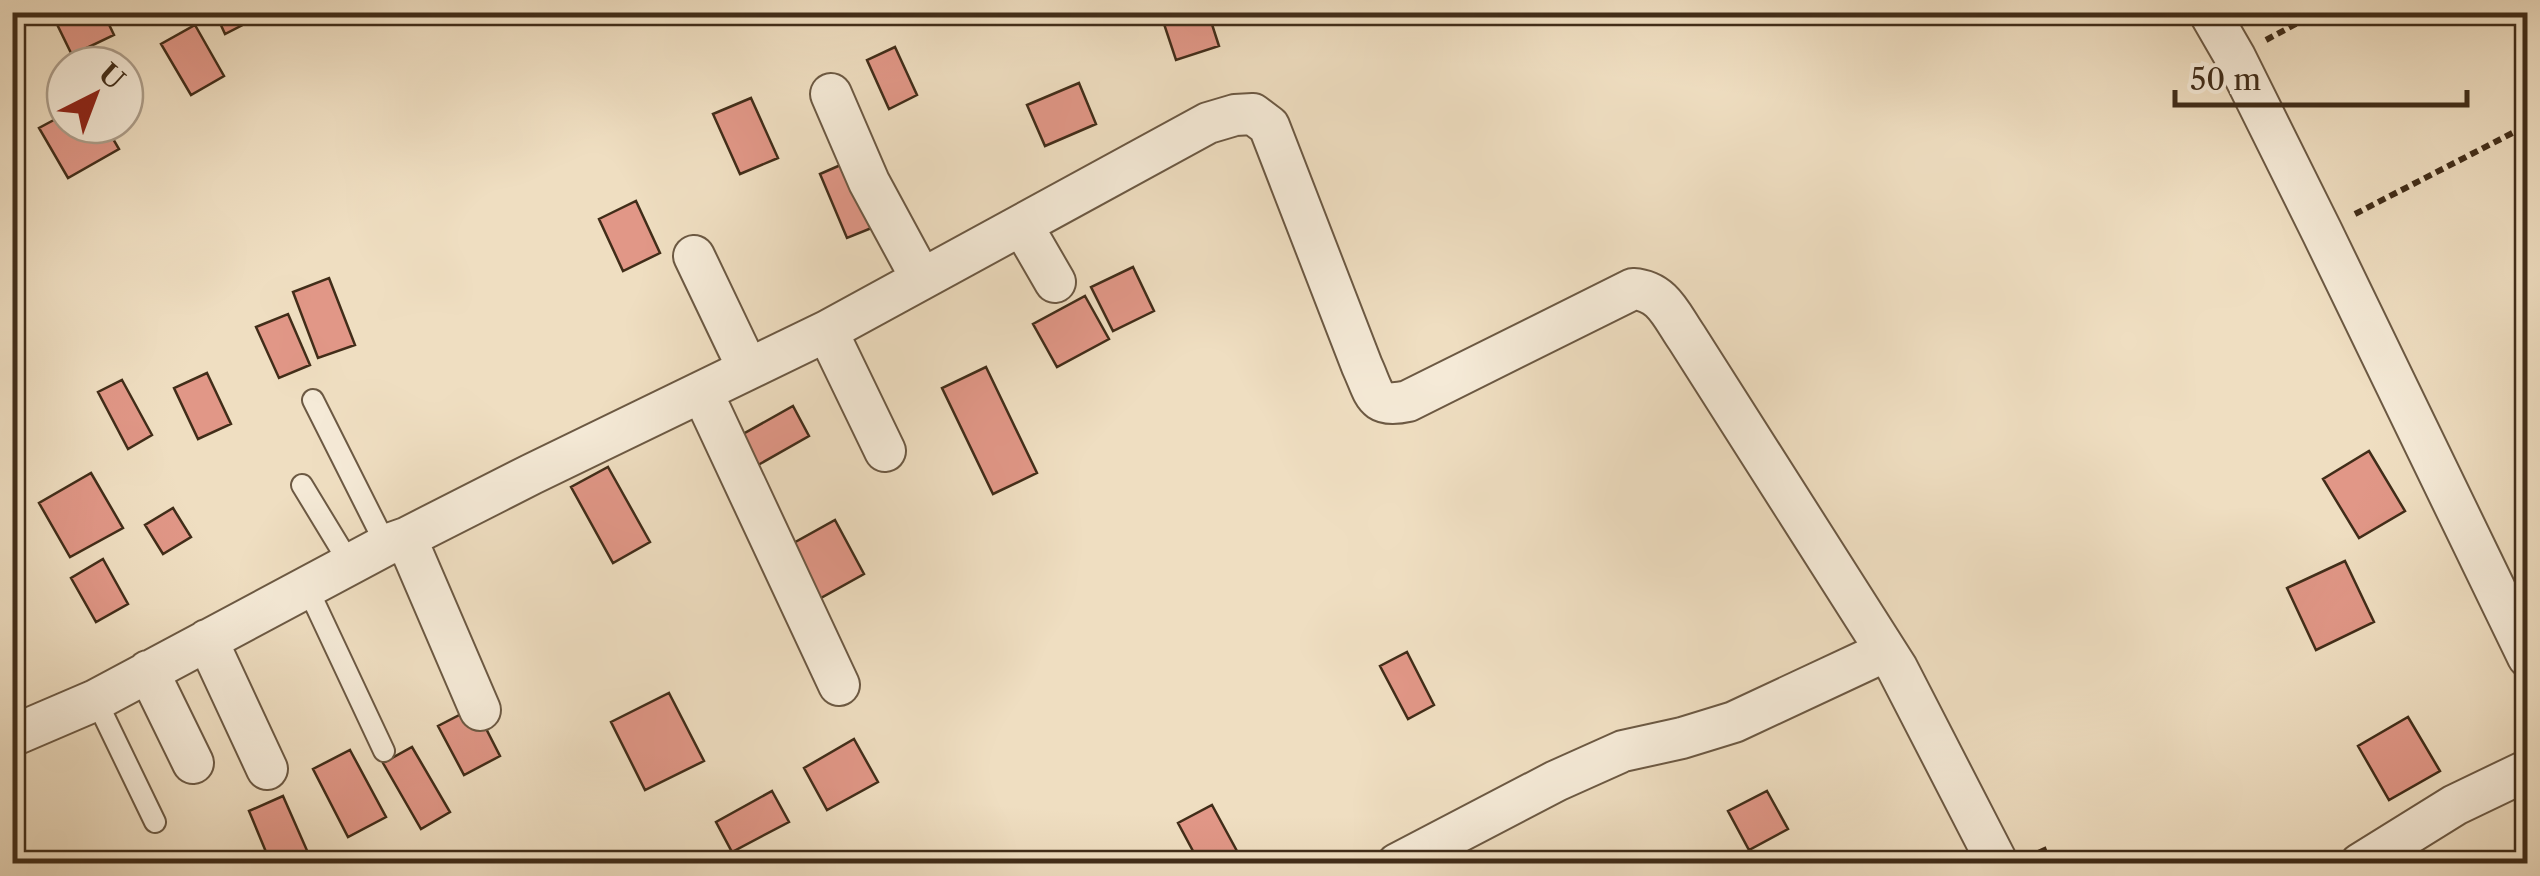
<svg xmlns="http://www.w3.org/2000/svg" width="2540" height="876" font-family="'Libre Caslon Text',serif">
<style>
.building{fill:#e19787;stroke:#412d19;stroke-width:2.5}
.lines{fill:none;stroke-linecap:round;stroke-linejoin:round}
.service-casing{stroke:#6c5943;stroke-width:24}
.minor-casing{stroke:#6c5943;stroke-width:44}
.path{stroke:#412d19;stroke-width:6;stroke-dasharray:8 5;stroke-linecap:butt}
.service{stroke:#f5ead7;stroke-width:20}
.minor{stroke:#f5ead7;stroke-width:40}
</style>
<rect width="100%" height="100%" fill="#efdec1"/>
<filter id="stains"><feTurbulence type="fractalNoise" baseFrequency=".002" numOctaves="4"/><feColorMatrix values="0 0 0 0 .2 0 0 0 0 .09 0 0 0 0 .02 0 0 0 .5 -.17"/></filter>
<radialGradient id="worn" r=".72"><stop offset=".6" stop-color="#630" stop-opacity="0"/><stop offset="1" stop-color="#630" stop-opacity=".3"/></radialGradient>
<!-- building -->
<path class="building" d="M 51,12 L 103,12 L 114,35 L 72,55 Z
M 215,12 L 259,12 L 260,16 L 225,34 Z
M 1160,12 L 1208,12 L 1219,46 L 1176,60 Z
M 195,25 L 224,76 L 191,95 L 161,44 Z
M 895,47 L 917,95 L 889,109 L 867,60 Z
M 1079,83 L 1096,124 L 1045,146 L 1027,105 Z
M 751,98 L 778,158 L 740,174 L 713,114 Z
M 65,114 L 65,125 L 105,125 L 119,149 L 68,178 L 39,128 Z
M 852,160 L 879,225 L 847,238 L 820,174 Z
M 636,201 L 660,253 L 623,271 L 599,219 Z
M 1133,267 L 1154,311 L 1113,331 L 1091,287 Z
M 329,278 L 355,345 L 318,358 L 293,292 Z
M 1085,296 L 1109,339 L 1057,367 L 1033,324 Z
M 288,314 L 310,365 L 279,378 L 256,327 Z
M 986,367 L 1037,473 L 993,494 L 942,388 Z
M 207,373 L 231,424 L 198,439 L 174,388 Z
M 122,380 L 152,435 L 128,449 L 98,392 Z
M 793,406 L 809,436 L 751,469 L 734,439 Z
M 2369,451 L 2405,511 L 2359,538 L 2323,479 Z
M 608,467 L 650,542 L 613,563 L 571,487 Z
M 91,473 L 123,528 L 70,557 L 39,503 Z
M 173,508 L 191,537 L 163,554 L 145,525 Z
M 835,520 L 864,574 L 819,599 L 790,545 Z
M 103,559 L 128,604 L 96,622 L 71,578 Z
M 2345,561 L 2374,622 L 2316,650 L 2287,588 Z
M 1407,652 L 1434,705 L 1408,719 L 1380,666 Z
M 669,693 L 704,761 L 645,790 L 611,722 Z
M 475,707 L 500,756 L 464,775 L 438,726 Z
M 2408,717 L 2440,771 L 2389,800 L 2358,746 Z
M 854,739 L 878,782 L 827,810 L 804,768 Z
M 412,747 L 450,812 L 421,829 L 383,763 Z
M 350,750 L 386,817 L 348,837 L 313,769 Z
M 772,791 L 789,822 L 732,852 L 716,822 Z
M 1767,791 L 1788,829 L 1749,850 L 1728,811 Z
M 283,796 L 309,855 L 289,864 L 271,864 L 249,811 Z
M 1212,805 L 1244,864 L 1200,864 L 1178,823 Z
M 2045,848 L 2051,864 L 2010,864 Z"/>
<g class="lines">
<defs>
<path id="service" d="M 313,400 L 386,545
M 302,485 L 350,564
M 307,587 L 384,751
M 96,700 L 155,822"/>
<path id="minor" d="M 2209,12 L 2235,57 L 2322,232 L 2528,657
M 831,94 L 869,182 L 921,278
M 1022,225 L 1055,282
M 694,256 L 748,369
M 827,331 L 885,451
M 702,392 L 839,685
M 406,538 L 480,710
M 207,640 L 267,769
M 148,671 L 193,763
M 12,736 L 96,700 L 386,545 L 406,538 L 532,474 L 827,331 L 1208,123 L 1235,115 L 1253,114 L 1269,126 L 1362,366 C 1375,394 1373,409 1408,401 L 1633,289 C 1663,291 1671,315 1687,338 L 1897,668 L 1998,864
M 1397,864 L 1556,781 L 1623,751 L 1682,738 L 1734,722 L 1886,651
M 2360,864 L 2455,805 L 2528,770"/>
</defs>
<!-- service casing -->
<use href="#service" class="service-casing"/>
<!-- minor casing -->
<use href="#minor" class="minor-casing"/>
<!-- path -->
<path class="path" d="M 2266,40 L 2318,12
M 2355,214 L 2528,125"/>
<!-- service -->
<use href="#service" class="service"/>
<!-- minor -->
<use href="#minor" class="minor"/>
</g>
<!-- margin -->
<rect width="2540" height="876" fill="none" stroke="#efdec1" stroke-width="50"/>
<rect x="15" y="15" width="2510" height="846" fill="none" stroke="#412d19" stroke-width="5"/>
<rect x="25" y="25" width="2490" height="826" fill="none" stroke="#412d19" stroke-width="2.5"/>
<!-- north arrow -->
<g transform="translate(95 95) rotate(42)"><circle r="48" fill="#f5ead7" stroke="#ad9e8b" stroke-width="2.5"/>
<path d="M0-8L18 38L0 25L-18 38Z" fill="#8f2418"/>
<text y="-15" font-size="28" font-weight="bold" text-anchor="middle" fill="#412d19">U</text>
</g>
<!-- scale -->
<path d="M2175 90v15h292v-15" fill="none" stroke="#412d19" stroke-width="5"/>
<text x="2190" y="90" font-size="30" fill="#412d19" stroke="#f5ead7" stroke-width="8" paint-order="stroke">50 m</text>
<rect width="100%" height="100%" filter="url(#stains)"/>
<rect width="100%" height="100%" fill="url(#worn)"/>
</svg>
